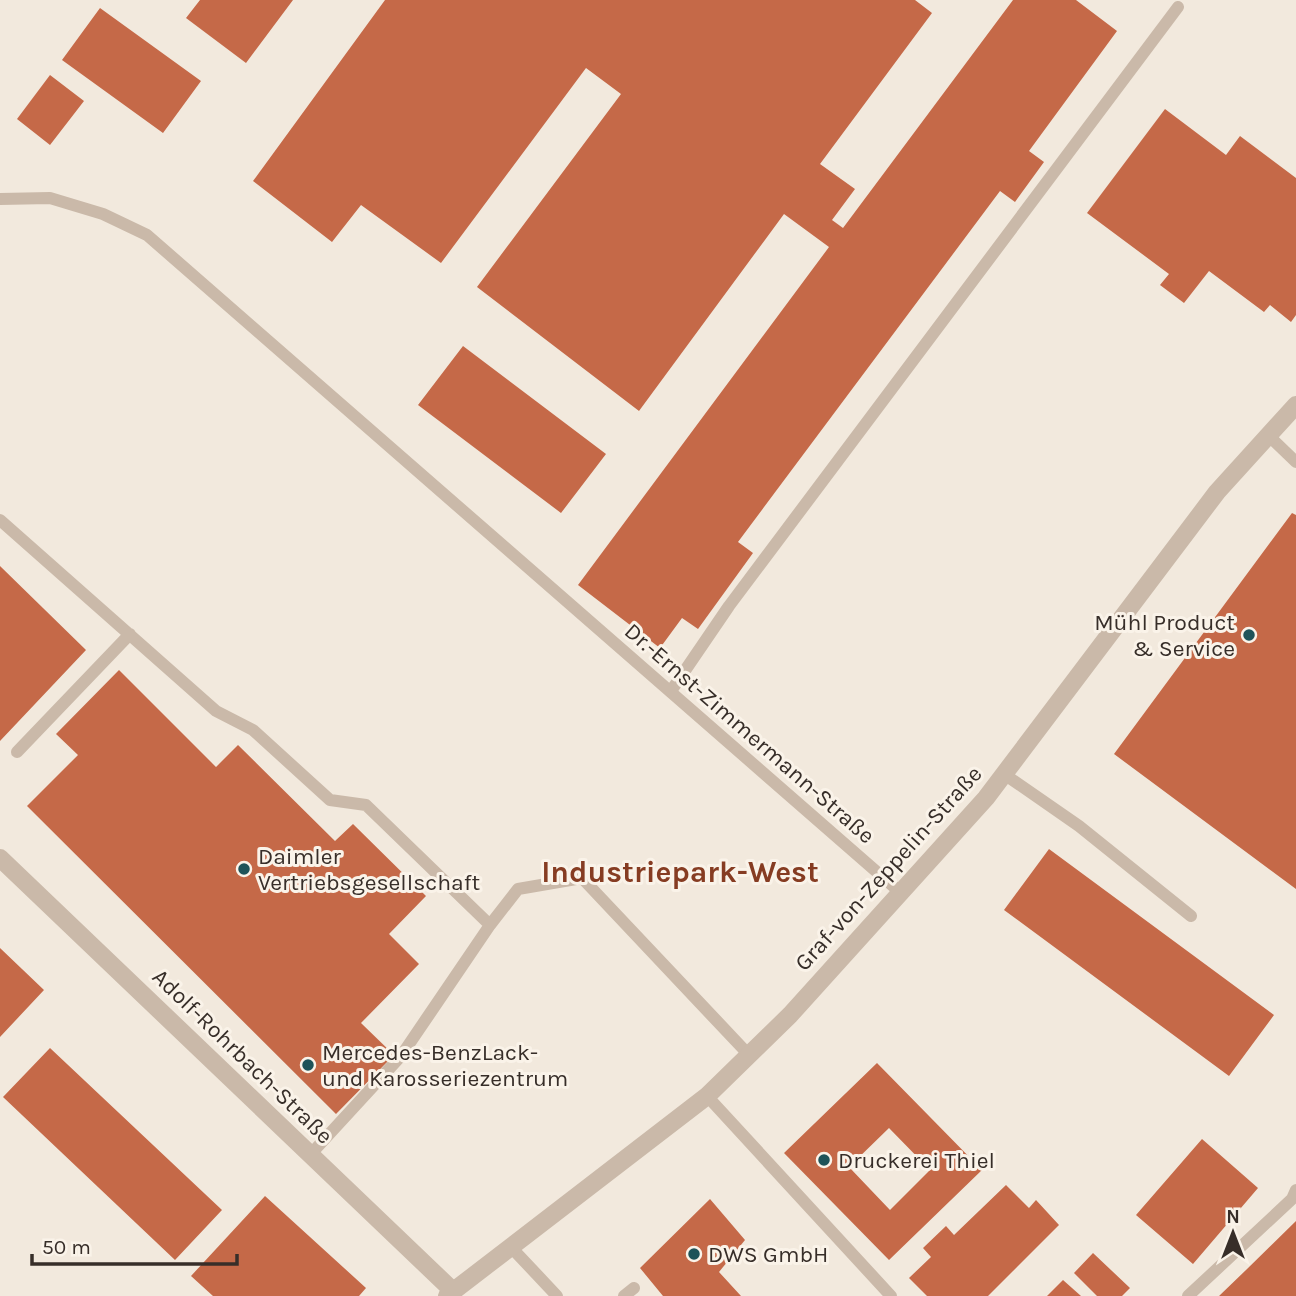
<svg xmlns="http://www.w3.org/2000/svg" width="1296" height="1296" font-family="Karla,sans-serif">
<style>
.building{fill:#c56948;fill-rule:evenodd}
.lines{fill:none;stroke-linecap:round;stroke-linejoin:round}
.service{stroke:#cab9a9;stroke-width:12}
.minor{stroke:#cab9a9;stroke-width:18}
.poi-dot{fill:#1e5359;stroke:#faf3e9;stroke-width:2.5}
.labels{text-anchor:middle;stroke-width:6;stroke-linejoin:round;paint-order:stroke}
.poi-label{font-size:23px;fill:#372e29;stroke:#faf3e9;text-anchor:start}
.street-label{font-size:23px;fill:#372e29;stroke:#faf3e9}
.district-label{font-size:30px;font-weight:bold;fill:#863c22;stroke:#faf3e9}
</style>
<rect width="100%" height="100%" fill="#f2e9dd"/>
<!-- building -->
<path class="building" d="M 200,0 L 293,0 L 246,63 L 186,18 Z
M 385,0 L 915,0 L 932,13 L 820,164 L 855,189 L 832,220 L 843,228 L 1013,0 L 1076,0 L 1117,31 L 1029,151 L 1044,162 L 1015,202 L 1000,191 L 738,542 L 753,553 L 698,629 L 682,618 L 660,648 L 578,585 L 829,247 L 784,214 L 639,411 L 477,287 L 621,94 L 586,68 L 441,263 L 361,205 L 332,242 L 253,181 Z
M 100,8 L 201,81 L 163,133 L 62,60 Z
M 50,75 L 84,101 L 50,145 L 17,119 Z
M 1165,109 L 1226,155 L 1240,136 L 1296,178 L 1296,315 L 1291,322 L 1270,305 L 1264,312 L 1209,271 L 1184,303 L 1160,285 L 1169,274 L 1087,213 Z
M 463,346 L 606,454 L 561,513 L 418,405 Z
M 1292,513 L 1296,515 L 1296,889 L 1114,754 Z
M 0,566 L 86,650 L 0,741 Z
M 119,670 L 216,767 L 238,745 L 335,841 L 353,824 L 426,896 L 389,934 L 419,964 L 361,1023 L 394,1055 L 336,1114 L 27,806 L 78,755 L 56,734 Z
M 1049,849 L 1274,1015 L 1229,1076 L 1004,910 Z
M 0,948 L 44,990 L 0,1037 Z
M 50,1048 L 222,1210 L 175,1260 L 3,1097 Z
M 877,1063 L 982,1170 L 889,1260 L 784,1153 ZM 889,1128 L 930,1170 L 890,1210 L 849,1167 Z
M 1202,1139 L 1258,1188 L 1193,1264 L 1136,1215 Z
M 1006,1185 L 1029,1208 L 1036,1200 L 1059,1225 L 988,1296 L 927,1296 L 909,1278 L 931,1257 L 923,1248 L 946,1226 L 954,1235 Z
M 265,1196 L 366,1288 L 359,1296 L 213,1296 L 191,1276 Z
M 710,1199 L 745,1240 L 719,1272 L 741,1296 L 663,1296 L 640,1268 Z
M 1296,1221 L 1296,1296 L 1219,1296 L 1246,1270 Z
M 1093,1253 L 1130,1288 L 1122,1296 L 1097,1296 L 1074,1273 Z
M 1063,1280 L 1081,1296 L 1047,1296 Z"/>
<g class="lines">
<!-- service -->
<path class="service" d="M 0,199 L 50,198 L 103,214 L 147,235 L 901,893
M 1268,435 L 1296,462
M 0,520 L 216,711 L 253,730 L 330,800 L 366,805 L 490,925 L 518,889 L 582,878 L 749,1055
M 671,691 L 729,606 L 1178,7
M 17,752 L 130,634
M 1004,774 L 1079,826 L 1191,916
M 707,1096 L 891,1296
M 310,1155 L 401,1056 L 490,925
M 510,1246 L 557,1296
M 624,1296 L 634,1288
M 1188,1296 L 1292,1199 L 1296,1190"/>
<!-- minor -->
<path class="minor" d="M 0,858 L 452,1290
M 447,1296 L 707,1096 L 790,1015 L 986,798 L 1217,492 L 1296,405"/>
</g>
<!-- markers -->
<g class="poi-dot">
<circle cx="1249" cy="635" r="7"/>
<circle cx="244" cy="869" r="7"/>
<circle cx="308" cy="1065" r="7"/>
<circle cx="824" cy="1160" r="7"/>
<circle cx="694" cy="1254" r="7"/>
</g>
<g class="labels">
<!-- poi labels -->
<g class="poi-label">
<text x="1235" y="630" text-anchor="end">Mühl Product<tspan x="1235" dy="26">&amp; Service</tspan></text>
<text x="258" y="864">Daimler<tspan x="258" dy="26">Vertriebsgesellschaft</tspan></text>
<text x="322" y="1060">Mercedes-BenzLack-<tspan x="322" dy="26">und Karosseriezentrum</tspan></text>
<text x="838" y="1168">Druckerei Thiel</text>
<text x="708" y="1262">DWS GmbH</text>
</g>
<!-- street labels -->
<g class="street-label">
<text transform="translate(750 733) rotate(41)" y="8">Dr.-Ernst-Zimmermann-Straße</text>
<text transform="translate(888 868) rotate(-48)" y="8">Graf-von-Zeppelin-Straße</text>
<text transform="translate(243 1056) rotate(44)" y="8">Adolf-Rohrbach-Straße</text>
</g>
<!-- district labels -->
<g class="district-label">
<text x="680" y="882">Industriepark-West</text>
</g>
</g>
<!-- north arrow -->
<g transform="translate(1233 1233)" stroke="#faf3e9" stroke-width="5" paint-order="stroke">
<path d="M0-5L12 26L0 18L-12 26Z" fill="#372e29"/>
<text y="-10" font-size="19" font-weight="bold" text-anchor="middle" fill="#372e29">N</text>
</g>
<!-- scale -->
<path d="M32 1254v10h205v-10" fill="none" stroke="#372e29" stroke-width="3.5"/>
<text x="42" y="1254" font-size="21" fill="#372e29" stroke="#faf3e9" stroke-width="5" paint-order="stroke">50 m</text>
</svg>
